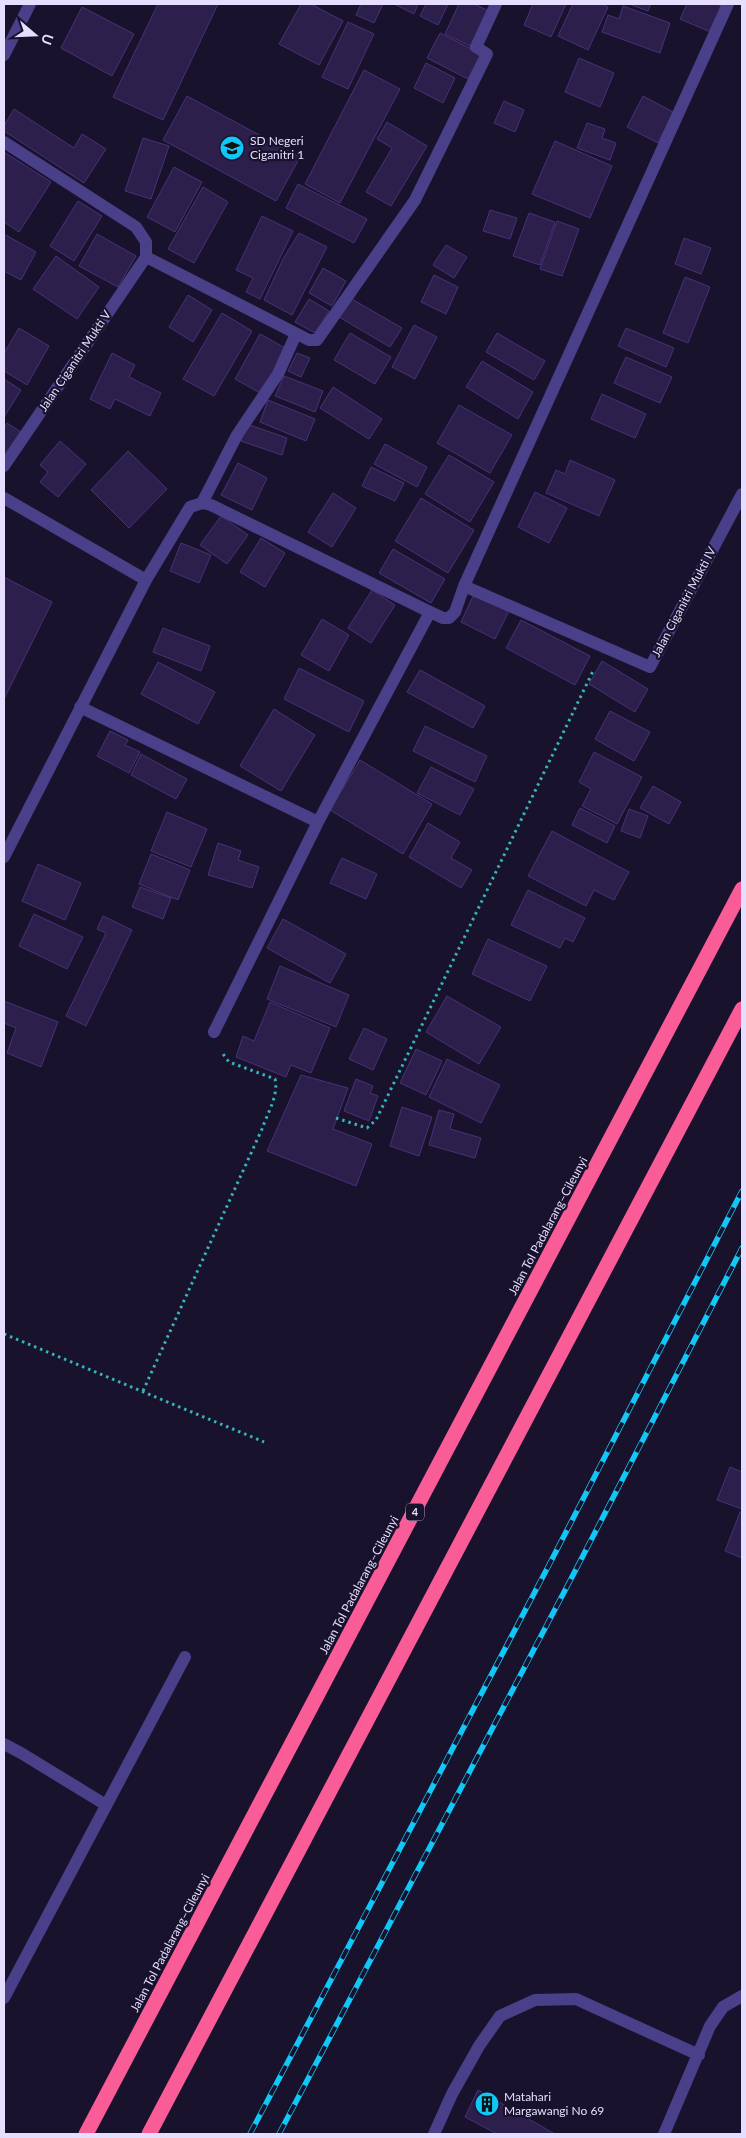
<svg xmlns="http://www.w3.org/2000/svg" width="746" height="2138" font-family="Lato,sans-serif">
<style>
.building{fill:#2d1f4c;stroke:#473277}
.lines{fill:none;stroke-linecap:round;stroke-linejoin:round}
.path{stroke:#35b4bb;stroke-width:3;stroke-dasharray:2.5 4;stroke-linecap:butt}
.minor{stroke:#4a3f89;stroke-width:12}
.highway{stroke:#fa5c97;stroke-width:15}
.rail-casing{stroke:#10c7f8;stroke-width:5.5}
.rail{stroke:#19122c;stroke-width:4;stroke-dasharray:11;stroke-linecap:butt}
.labels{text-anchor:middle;stroke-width:4.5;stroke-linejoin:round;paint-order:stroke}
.shield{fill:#19122c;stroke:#a8a1bf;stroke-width:1}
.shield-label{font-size:11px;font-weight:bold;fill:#e5defe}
.poi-label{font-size:12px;fill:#e5defe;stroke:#19122c;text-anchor:start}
.street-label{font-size:12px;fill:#e5defe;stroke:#19122c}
</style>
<rect width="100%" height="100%" fill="#19122c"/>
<!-- building -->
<path class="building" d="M 158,4 L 218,4 L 163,120 L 113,97 Z
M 301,4 L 311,4 L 343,21 L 319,65 L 279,44 Z
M 361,4 L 383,4 L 374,23 L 356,15 Z
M 394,4 L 418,4 L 414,14 Z
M 426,4 L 448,4 L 438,25 L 420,16 Z
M 459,4 L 474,4 L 489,11 L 472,47 L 445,34 Z
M 533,4 L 566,4 L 551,37 L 524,25 Z
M 573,4 L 602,4 L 608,7 L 588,50 L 558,36 Z
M 629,4 L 651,4 L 648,11 Z
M 687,4 L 717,4 L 724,7 L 713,33 L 680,19 Z
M 623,6 L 670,23 L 660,53 L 602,32 L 608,15 L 619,19 Z
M 82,7 L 134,34 L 112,76 L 61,48 Z
M 348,22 L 374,34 L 348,89 L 322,77 Z
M 440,33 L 481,54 L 468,79 L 427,58 Z
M 579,58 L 614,73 L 600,107 L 565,92 Z
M 426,63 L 455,78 L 443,103 L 414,88 Z
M 364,70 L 400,89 L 340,203 L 305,184 Z
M 187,96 L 300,157 L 276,201 L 163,140 Z
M 643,96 L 673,112 L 658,143 L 627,127 Z
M 504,101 L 524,110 L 515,132 L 494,123 Z
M 14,109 L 74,148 L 82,134 L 106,149 L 84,183 L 4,131 L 4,126 Z
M 387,122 L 427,146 L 391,206 L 366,192 L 392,148 L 377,139 Z
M 587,123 L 605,129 L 602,138 L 616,143 L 610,160 L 577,148 Z
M 143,138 L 169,146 L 151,199 L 125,191 Z
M 555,141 L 612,166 L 590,218 L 532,194 Z
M 4,152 L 51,182 L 19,232 L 4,222 Z
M 174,167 L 202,182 L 175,232 L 147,217 Z
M 298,184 L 367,219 L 354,243 L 286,208 Z
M 203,187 L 228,202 L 194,263 L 168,249 Z
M 78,201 L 102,216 L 74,261 L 50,246 Z
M 490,210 L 517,218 L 510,239 L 483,231 Z
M 529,213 L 555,222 L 540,265 L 513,256 Z
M 262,216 L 293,231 L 260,299 L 246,292 L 253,278 L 236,270 Z
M 557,221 L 579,229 L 562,276 L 540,269 Z
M 299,233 L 327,247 L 292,315 L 264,300 L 283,259 Z
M 4,234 L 36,252 L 21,280 L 4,271 Z
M 97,234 L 136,256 L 118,287 L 79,266 Z
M 684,238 L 711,248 L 701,274 L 675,264 Z
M 446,245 L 467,257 L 454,278 L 433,265 Z
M 56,256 L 99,287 L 77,319 L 33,289 Z
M 323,268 L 346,281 L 332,306 L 309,293 Z
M 434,275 L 458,287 L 446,314 L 421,302 Z
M 685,277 L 710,287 L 688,343 L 663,333 Z
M 188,295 L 212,310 L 193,342 L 169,327 Z
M 350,298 L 402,328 L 390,347 L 339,317 Z
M 309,299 L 329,311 L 315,333 L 295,322 Z
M 222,313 L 252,331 L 214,396 L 183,379 Z
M 414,325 L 437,337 L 415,379 L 392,367 Z
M 19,328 L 49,346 L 27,385 L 4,371 L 4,353 Z
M 626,328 L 674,348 L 666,367 L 618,346 Z
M 350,333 L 391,357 L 375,384 L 334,360 Z
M 497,333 L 545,361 L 534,380 L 486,352 Z
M 260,334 L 287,349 L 262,394 L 235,379 Z
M 112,353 L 135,365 L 129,377 L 161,393 L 150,416 L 115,399 L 110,409 L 90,399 Z
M 297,353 L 310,358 L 301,377 L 288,371 Z
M 626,357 L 672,377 L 660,403 L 614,383 Z
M 482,361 L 533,392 L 518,419 L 466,387 Z
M 284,376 L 323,391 L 315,412 L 275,396 Z
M 4,379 L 21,390 L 4,417 Z
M 333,387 L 382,419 L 369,439 L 320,408 Z
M 602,394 L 646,414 L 635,438 L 591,419 Z
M 268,400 L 315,419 L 306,441 L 260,422 Z
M 459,405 L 512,435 L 490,473 L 437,443 Z
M 7,423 L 21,432 L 4,458 L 4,428 Z
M 247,424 L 287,438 L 282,455 L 241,441 Z
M 60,441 L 86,464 L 58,497 L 40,482 L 48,472 L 40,465 Z
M 385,444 L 427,467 L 417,487 L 374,464 Z
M 128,451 L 167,489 L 129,528 L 91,490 Z
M 449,455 L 494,482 L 470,522 L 425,494 Z
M 570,460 L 615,480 L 599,516 L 546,493 L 556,470 L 565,474 Z
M 238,463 L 267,478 L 252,510 L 221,495 Z
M 371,467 L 404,483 L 395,501 L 362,486 Z
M 535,492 L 567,508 L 549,543 L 518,527 Z
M 333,493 L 356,508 L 332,547 L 308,532 Z
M 421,498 L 474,530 L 448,573 L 395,541 Z
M 221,516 L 248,535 L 227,564 L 200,545 Z
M 261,538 L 285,553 L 265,587 L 240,572 Z
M 181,543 L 211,555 L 199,583 L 170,571 Z
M 393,549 L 445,579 L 431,603 L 379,573 Z
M 4,577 L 52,602 L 4,699 Z
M 372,590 L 395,605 L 371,643 L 348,628 Z
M 474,594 L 509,611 L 495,639 L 461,622 Z
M 322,619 L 349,635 L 329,671 L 301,655 Z
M 521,620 L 590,656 L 575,685 L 506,648 Z
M 163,628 L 210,646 L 201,671 L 153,652 Z
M 602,661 L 648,689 L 635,712 L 589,684 Z
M 158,662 L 215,692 L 198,724 L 141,694 Z
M 299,668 L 364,701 L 349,732 L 284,699 Z
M 420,670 L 485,706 L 473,728 L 407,692 Z
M 274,709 L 315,735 L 281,791 L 240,766 Z
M 610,711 L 650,732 L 634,761 L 595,739 Z
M 425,726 L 487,756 L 475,782 L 413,751 Z
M 110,731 L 128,740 L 125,745 L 140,752 L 129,773 L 97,756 Z
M 594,752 L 642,777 L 617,824 L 582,806 L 591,789 L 579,782 Z
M 141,754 L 187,779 L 176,799 L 131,775 Z
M 360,760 L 432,804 L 403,854 L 330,810 Z
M 431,767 L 474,789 L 460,815 L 417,793 Z
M 653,786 L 681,802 L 669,824 L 640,808 Z
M 580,808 L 615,826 L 607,843 L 572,825 Z
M 629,809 L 648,816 L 640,838 L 621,831 Z
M 167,812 L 207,829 L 191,867 L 151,851 Z
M 428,823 L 460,842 L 451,858 L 472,870 L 461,888 L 409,857 Z
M 552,831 L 629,872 L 614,900 L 594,890 L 586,906 L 528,876 Z
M 218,843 L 241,851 L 238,860 L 259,867 L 252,888 L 208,875 Z
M 151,854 L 190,870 L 178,900 L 139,884 Z
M 342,858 L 377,874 L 366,899 L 330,883 Z
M 38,864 L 81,883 L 65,920 L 22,901 Z
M 140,887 L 171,898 L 163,919 L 132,907 Z
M 528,890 L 585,918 L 573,942 L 565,938 L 560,948 L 511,925 Z
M 34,914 L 83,937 L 67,969 L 19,946 Z
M 103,916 L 132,930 L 86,1026 L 66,1016 L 106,933 L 97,929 Z
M 283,919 L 346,954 L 330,983 L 267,948 Z
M 488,939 L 547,966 L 530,1001 L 472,974 Z
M 280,966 L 349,995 L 336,1027 L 267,999 Z
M 447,996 L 501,1027 L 479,1064 L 426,1032 Z
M 4,1001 L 58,1022 L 41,1067 L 7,1053 L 16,1028 L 4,1023 Z
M 270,1002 L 330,1028 L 311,1073 L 291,1065 L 286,1077 L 236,1057 L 243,1036 L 254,1041 Z
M 364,1028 L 387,1039 L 373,1070 L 349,1059 Z
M 416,1049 L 442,1061 L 426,1095 L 400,1083 Z
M 447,1059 L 500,1085 L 481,1123 L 429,1097 Z
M 301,1075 L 348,1088 L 333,1129 L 372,1144 L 356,1186 L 267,1151 Z
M 356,1079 L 373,1086 L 370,1093 L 378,1096 L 369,1121 L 344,1111 Z
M 402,1107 L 432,1117 L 419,1156 L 390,1146 Z
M 439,1110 L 454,1114 L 450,1129 L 481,1138 L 475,1158 L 429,1145 Z
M 730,1467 L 742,1472 L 742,1509 L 717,1500 Z
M 740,1512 L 742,1513 L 742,1558 L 725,1551 Z
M 478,2090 L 555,2134 L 497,2134 L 465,2117 Z"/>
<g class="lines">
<!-- path -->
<path class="path" d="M 336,1118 L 367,1128 L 376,1120 L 594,669
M 4,1334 L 264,1442
M 143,1391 L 262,1129 C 267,1114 279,1095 275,1079 L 229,1062 L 223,1054"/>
<!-- minor -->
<path class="minor" d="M 4,55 L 30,4
M 4,142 L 136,227 L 146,242 L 146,257 L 4,466
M 146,257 L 309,340 L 317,340 L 415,200 L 487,54 L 476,47 L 496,4
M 4,498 L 146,580
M 202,503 L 237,435 L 278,374 L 296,334
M 464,586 L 650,667 L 742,494
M 80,707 L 318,822 L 430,612
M 4,857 L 146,580 L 190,507 L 202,503 L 211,505 L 430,612 L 443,618 L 449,618 L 455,612 L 464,586 L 728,4
M 214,1032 L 318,822
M 4,1744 L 21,1753 L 106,1805
M 4,1998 L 185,1657
M 434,2134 L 452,2094 L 479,2046 L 500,2016 L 535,2000 L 576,1999 L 699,2055
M 664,2134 L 710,2026 L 723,2007 L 742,1996"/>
<!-- highway -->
<path class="highway" d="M 86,2134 L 742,889
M 149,2134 L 742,1009"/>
<defs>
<path id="rail" d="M 250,2134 L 549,1565 L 742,1191
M 279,2134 L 572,1577 L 742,1248"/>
</defs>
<!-- rail casing -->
<use href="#rail" class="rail-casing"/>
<!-- rail -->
<use href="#rail" class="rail"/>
</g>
<!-- icons -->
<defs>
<symbol id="school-disc" viewBox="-11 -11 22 22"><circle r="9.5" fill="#10c7f8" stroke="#19122c"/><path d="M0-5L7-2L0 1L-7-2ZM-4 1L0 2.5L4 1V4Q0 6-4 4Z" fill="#111"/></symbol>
<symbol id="building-disc" viewBox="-11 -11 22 22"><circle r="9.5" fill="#10c7f8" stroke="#19122c"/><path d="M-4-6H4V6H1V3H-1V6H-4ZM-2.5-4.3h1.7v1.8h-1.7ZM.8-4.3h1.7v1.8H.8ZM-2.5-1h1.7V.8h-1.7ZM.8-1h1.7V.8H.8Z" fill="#111"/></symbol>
</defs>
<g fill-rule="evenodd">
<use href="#school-disc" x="218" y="134" width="28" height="28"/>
<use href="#building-disc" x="473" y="2090" width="28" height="28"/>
</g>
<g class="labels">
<!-- shield labels -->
<rect class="shield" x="406" y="1503.5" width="18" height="17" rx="4"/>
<g class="shield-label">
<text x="415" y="1516">4</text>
</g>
<!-- poi labels -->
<g class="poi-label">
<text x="250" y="145">SD Negeri<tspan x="250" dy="14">Ciganitri 1</tspan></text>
<text x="504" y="2101">Matahari<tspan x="504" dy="14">Margawangi No 69</tspan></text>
</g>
<!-- street labels -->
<g class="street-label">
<text transform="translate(75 361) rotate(-56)" y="4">Jalan Ciganitri Mukti V</text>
<text transform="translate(684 602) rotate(-62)" y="4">Jalan Ciganitri Mukti IV</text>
<text transform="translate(548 1226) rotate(-62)" y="4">Jalan Tol Padalarang–Cileunyi</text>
<text transform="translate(359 1585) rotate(-62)" y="4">Jalan Tol Padalarang–Cileunyi</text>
<text transform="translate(170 1943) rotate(-62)" y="4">Jalan Tol Padalarang–Cileunyi</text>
</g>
</g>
<!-- border -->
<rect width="746" height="2138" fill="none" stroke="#e5defe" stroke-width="10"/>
<!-- north arrow -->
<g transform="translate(35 35) rotate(109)" stroke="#19122c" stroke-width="4" paint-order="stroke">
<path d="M0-4L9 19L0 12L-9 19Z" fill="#e5defe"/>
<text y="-8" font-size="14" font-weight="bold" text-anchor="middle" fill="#e5defe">U</text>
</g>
</svg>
